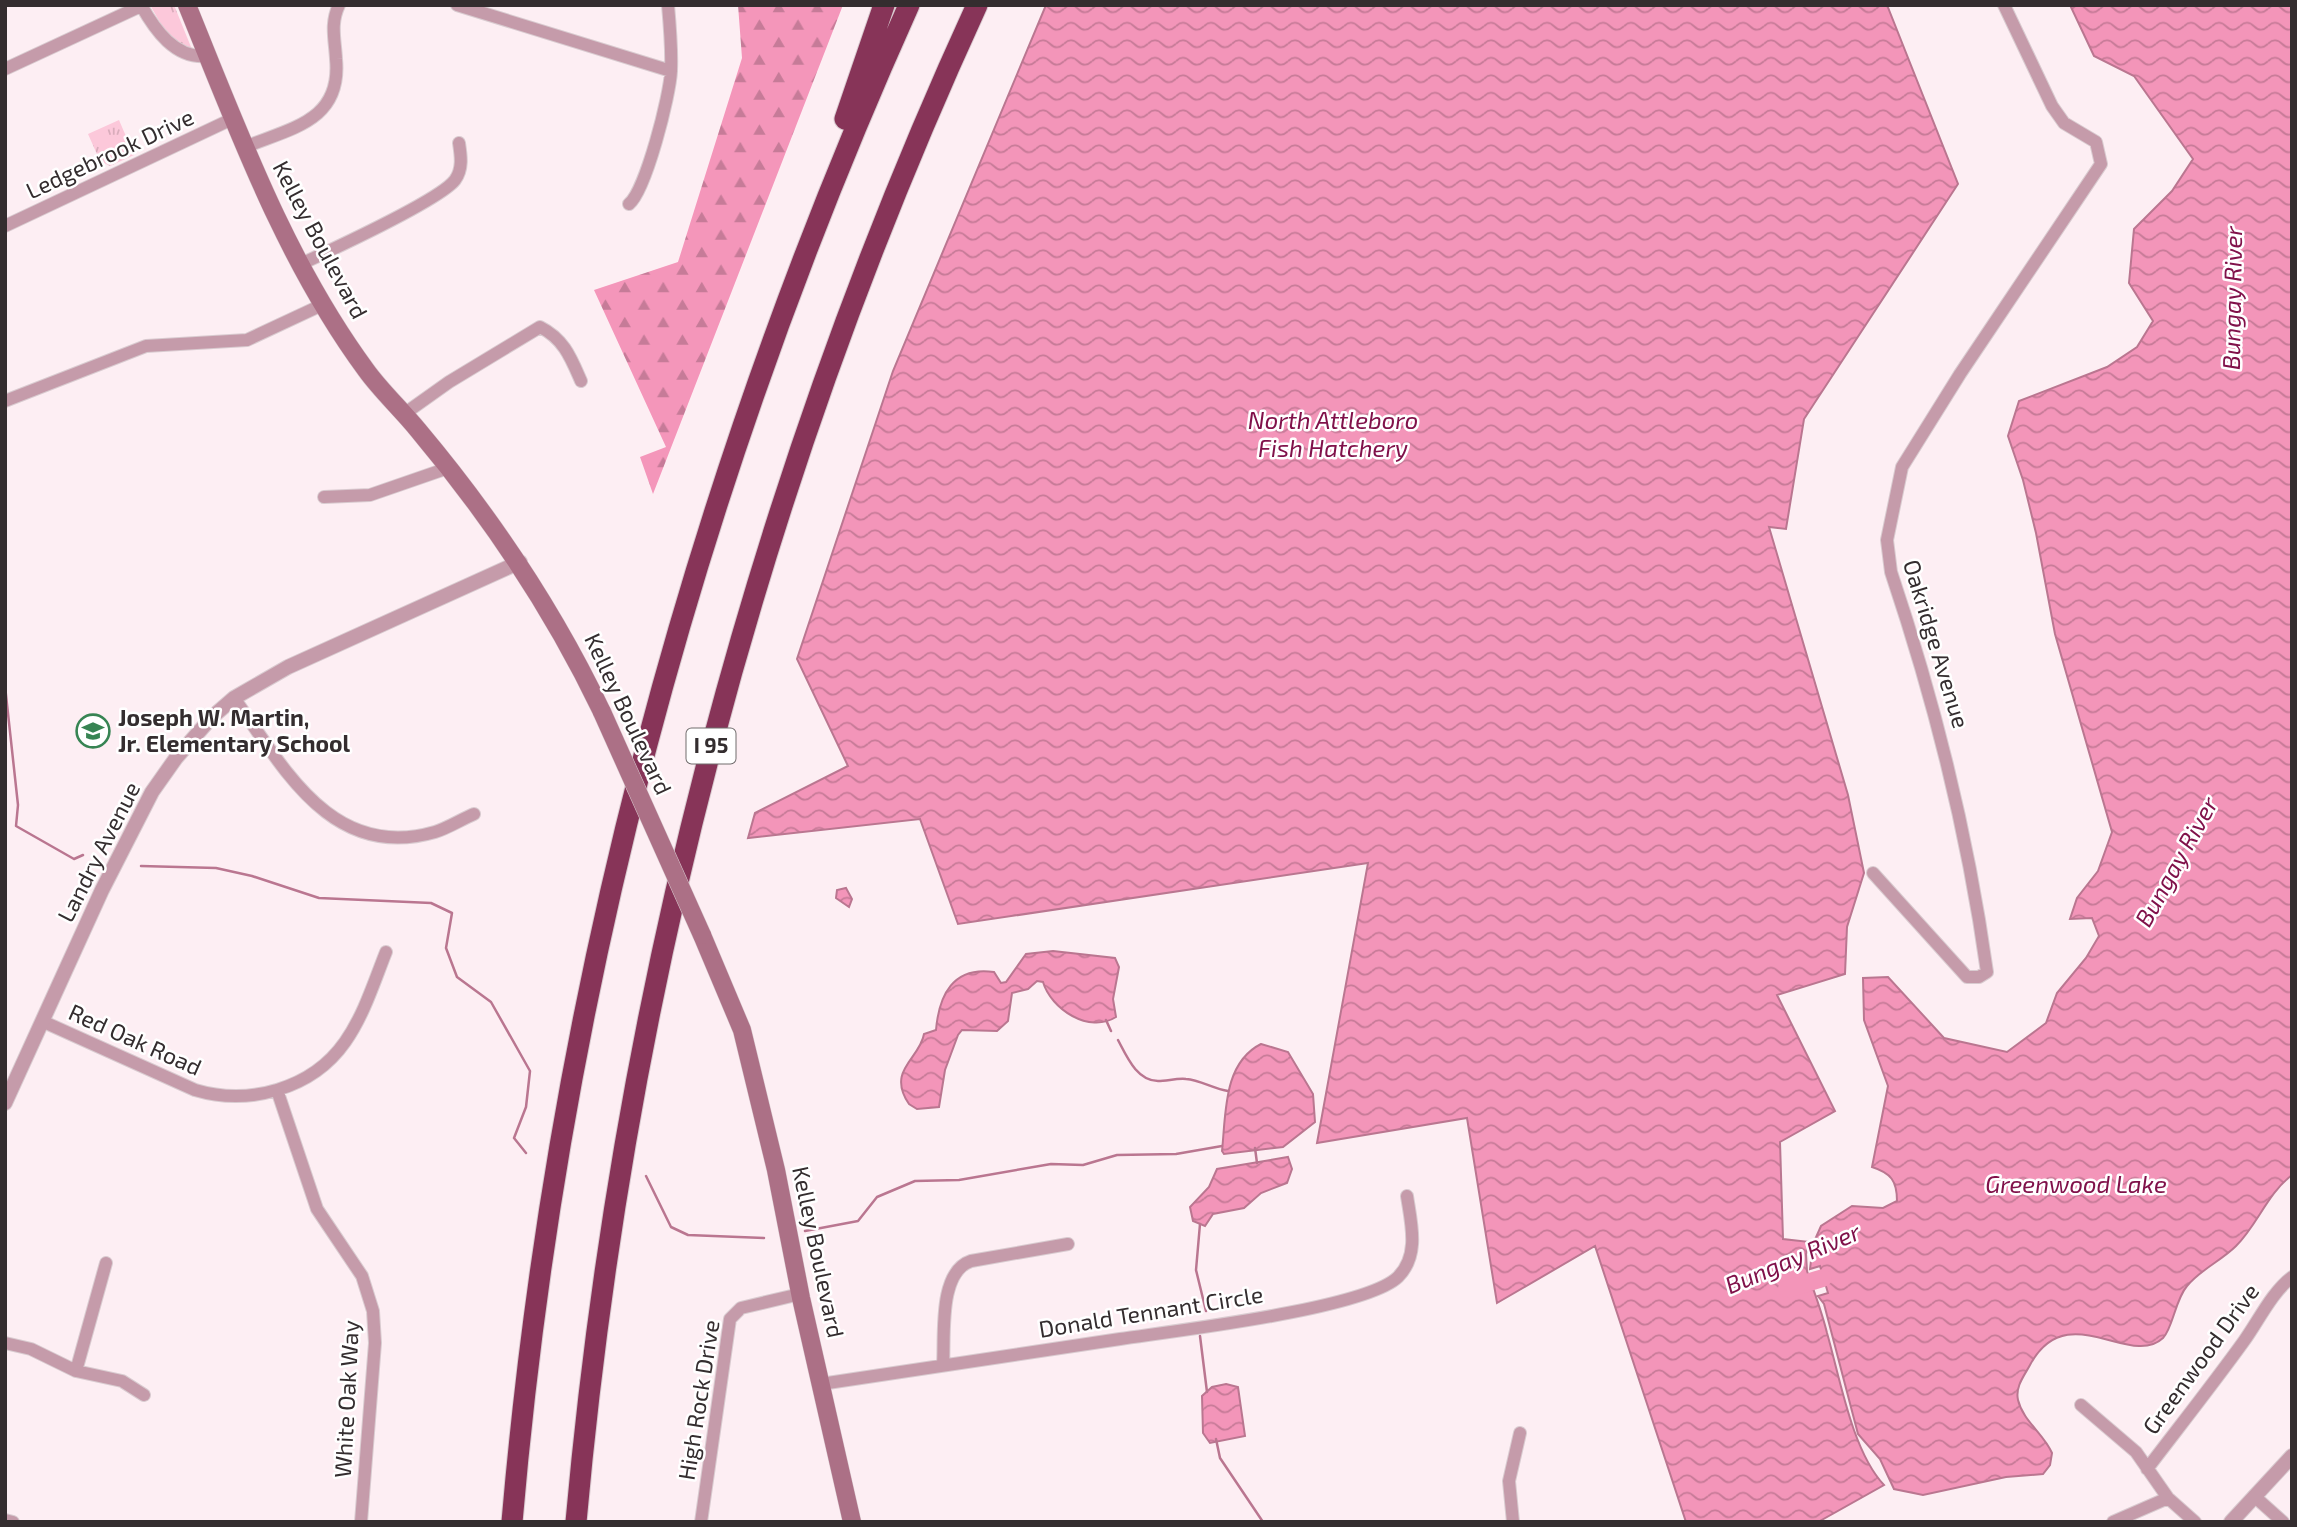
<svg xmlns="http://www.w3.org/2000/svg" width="2297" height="1527" font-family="'Exo 2',sans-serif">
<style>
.grass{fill:url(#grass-tufts)}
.forest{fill:url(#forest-firs)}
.water{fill:url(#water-waves);stroke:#ba7690;stroke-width:2}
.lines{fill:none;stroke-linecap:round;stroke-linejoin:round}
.stream{stroke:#ba7690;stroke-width:2.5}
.river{stroke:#f395b9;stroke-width:18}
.minor-casing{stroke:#d9cbd0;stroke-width:14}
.tertiary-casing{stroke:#d9cbd0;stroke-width:16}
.secondary-casing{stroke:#d9cbd0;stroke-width:19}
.motorway-casing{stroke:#d9cbd0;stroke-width:23}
.minor{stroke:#c59baa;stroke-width:12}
.tertiary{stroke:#c59baa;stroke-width:14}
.secondary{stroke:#ac7086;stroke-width:18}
.motorway{stroke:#873458;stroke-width:21}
.secondary-bridge-casing{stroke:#d9cbd0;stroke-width:19;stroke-linecap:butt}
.secondary-bridge{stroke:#ac7086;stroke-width:18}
.labels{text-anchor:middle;stroke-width:5;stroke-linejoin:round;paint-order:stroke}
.shield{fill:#fff;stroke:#716c6d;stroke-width:2}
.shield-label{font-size:21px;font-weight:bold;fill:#342d2f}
.street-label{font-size:23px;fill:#342d2f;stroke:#fff}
.poi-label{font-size:23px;font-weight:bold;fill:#342d2f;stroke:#fff;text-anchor:start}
.water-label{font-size:24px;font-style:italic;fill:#80114a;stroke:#fff}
</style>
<defs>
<pattern id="grass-tufts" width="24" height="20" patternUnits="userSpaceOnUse" patternTransform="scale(1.75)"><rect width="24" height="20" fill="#fcc8da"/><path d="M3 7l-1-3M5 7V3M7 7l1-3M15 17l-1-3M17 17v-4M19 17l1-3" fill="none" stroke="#d9acbb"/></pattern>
<pattern id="forest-firs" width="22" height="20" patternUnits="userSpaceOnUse" patternTransform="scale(1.75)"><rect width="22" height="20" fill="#f496ba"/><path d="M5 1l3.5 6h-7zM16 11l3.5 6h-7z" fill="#c67b98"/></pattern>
<pattern id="water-waves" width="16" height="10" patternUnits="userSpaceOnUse" patternTransform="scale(1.75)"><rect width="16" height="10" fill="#f395b9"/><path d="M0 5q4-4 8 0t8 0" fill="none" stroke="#c67a97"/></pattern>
</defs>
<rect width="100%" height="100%" fill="#fdeef3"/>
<!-- grass -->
<path class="grass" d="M 150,5 L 174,5 L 191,47 L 184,48 L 165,31 Z
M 119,120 L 134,155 L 110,166 L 100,161 L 88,134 Z"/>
<!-- forest -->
<path class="forest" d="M 738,5 L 843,5 L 653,494 L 640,457 L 666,447 L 594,290 L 678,262 L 742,58 Z"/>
<!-- water -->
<path class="water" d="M 1046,5 L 1887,5 L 1958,184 L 1804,419 L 1786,529 L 1769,527 L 1848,795 L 1864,873 L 1847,927 L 1845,974 L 1777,995 L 1835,1111 L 1780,1142 L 1783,1239 L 1810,1242 L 1806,1254 L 1807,1271 C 1814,1292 1822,1312 1827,1333 C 1840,1378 1852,1451 1884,1485 L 1818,1522 L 1686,1522 L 1595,1246 L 1497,1303 L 1467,1118 L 1317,1143 L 1368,863 L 958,924 L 920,819 L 748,838 L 755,813 L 848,766 L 797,659 L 893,371 Z
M 2070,5 L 2292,5 L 2292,1175 C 2267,1194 2258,1224 2236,1246 C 2221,1261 2201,1269 2187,1286 C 2175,1300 2173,1328 2163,1338 C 2130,1369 2067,1296 2030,1365 C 2024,1376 2015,1387 2018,1400 C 2023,1421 2044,1434 2052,1453 L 2050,1465 L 2043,1474 L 2006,1477 L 1923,1495 L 1894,1489 L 1880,1459 L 1858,1434 L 1824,1304 L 1818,1296 L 1828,1293 L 1820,1266 L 1810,1269 L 1813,1244 L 1821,1226 L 1852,1206 L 1883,1208 L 1897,1201 C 1897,1181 1891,1173 1872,1167 L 1888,1086 L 1864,1020 L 1863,978 L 1888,977 L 1944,1038 L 2007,1052 L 2046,1023 L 2057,993 L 2086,958 L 2099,936 L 2092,918 L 2070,919 L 2077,898 L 2098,871 L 2112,832 L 2055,634 L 2036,533 L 2023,480 L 2008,436 L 2019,401 L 2107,367 L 2137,347 L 2153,321 L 2129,283 L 2134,229 L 2172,191 L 2193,159 L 2134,76 L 2094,56 Z
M 846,888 L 852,899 L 849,907 L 836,898 L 837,890 Z
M 1053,951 L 1115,958 L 1119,967 L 1113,999 L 1116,1017 C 1089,1034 1051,1009 1043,982 L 1037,981 L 1028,989 L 1012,993 L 1008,1021 L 997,1031 L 962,1030 L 958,1035 L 945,1070 L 939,1107 L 917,1109 L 909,1104 C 886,1070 920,1059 924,1034 L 936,1030 C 939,995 953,966 994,972 L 1001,983 L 1006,982 L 1026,954 Z
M 1261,1044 L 1288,1052 L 1313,1094 L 1315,1122 L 1283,1147 L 1224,1154 L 1222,1151 C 1226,1114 1223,1063 1261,1044 Z
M 1288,1157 L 1292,1169 L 1287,1183 L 1261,1193 L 1244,1208 L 1213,1214 L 1205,1226 L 1193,1221 L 1190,1207 L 1209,1187 L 1217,1169 Z
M 1226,1384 L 1238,1387 L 1245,1436 L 1210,1443 L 1203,1433 L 1202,1396 L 1212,1387 Z"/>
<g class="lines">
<!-- stream -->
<path class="stream" d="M 5,686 L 18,805 L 16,826 L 74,859 L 83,855
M 141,866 L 216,868 L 252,876 L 319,898 L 431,903 L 452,913 L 446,948 L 457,977 L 491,1002 L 530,1071 L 526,1107 L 514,1138 L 526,1153
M 1106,1020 L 1111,1031
M 1118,1040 C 1127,1057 1137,1081 1158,1081 C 1167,1081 1177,1078 1186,1079 C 1200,1080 1214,1089 1228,1091
M 1255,1148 L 1257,1163
M 646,1176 L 671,1227 L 688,1235 L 764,1238
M 1200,1224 L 1196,1270 L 1206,1311
M 805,1231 L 858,1221 L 877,1197 L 915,1181 L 959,1180 L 1051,1164 L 1083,1165 L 1117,1155 L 1176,1154 L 1222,1146
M 1200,1336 L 1207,1392
M 1216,1439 L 1220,1458 L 1263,1522"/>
<!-- river -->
<path class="river" d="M 1787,1289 L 1823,1278"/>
<defs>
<path id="minor" d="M 141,5 C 155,30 175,59 207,56
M 457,5 L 671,71
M 5,69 L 141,6
M 245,147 C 291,128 342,121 336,59 C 335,39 330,24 339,5
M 629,204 C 646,190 670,95 671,71 C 672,49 670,27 668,5
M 5,226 L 232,119
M 301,264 C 329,251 440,200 455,180 C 463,169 461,156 459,143
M 5,401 L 146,346 L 247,340 L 324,304
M 404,414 L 449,382 L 540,327 C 564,339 571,358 581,381
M 324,497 L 370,495 L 448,468
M 234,698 C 283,766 331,862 435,832 C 448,828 462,819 474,814
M 1873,873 L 1967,977 L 1979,977 L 1987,972 C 1968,835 1935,703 1891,572 L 1887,540 L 1902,467 L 1960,374 L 2101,164 L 2096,142 L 2064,123 L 2052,106 L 2004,5
M 44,1022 L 195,1090 C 249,1106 312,1089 345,1042 C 364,1015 374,982 386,952
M 277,1090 L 317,1209 L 362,1276 L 373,1311 L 375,1343 L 361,1522
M 5,1343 L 31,1349 L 76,1371 L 122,1381 L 144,1395
M 943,1365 C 945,1336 938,1272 971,1261 L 1068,1244
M 76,1371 L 106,1263
M 821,1384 C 920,1369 1020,1354 1120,1339 C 1173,1331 1365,1309 1398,1277 C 1420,1255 1411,1223 1407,1196
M 2081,1405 L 2136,1452 L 2168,1498 L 2195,1522
M 2147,1469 C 2179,1427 2213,1384 2244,1341 C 2259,1320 2272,1292 2292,1277
M 2254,1496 L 2283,1522
M 5,1520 L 13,1522
M 701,1522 L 730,1319 L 741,1308 L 800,1294
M 1513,1522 L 1509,1481 L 1520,1433
M 2113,1522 L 2168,1498"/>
<path id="tertiary" d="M 5,1103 L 102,890 L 152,792 L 176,758 L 211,718 L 234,698 L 288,667 L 520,562
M 2231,1522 L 2292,1456"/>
<path id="secondary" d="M 187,5 C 238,130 285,260 366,370 C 381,391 401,409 418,430 C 491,517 553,609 602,712
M 702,935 L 742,1030 L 776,1170 L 801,1298 L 852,1522"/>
<path id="motorway" d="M 845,119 L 884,5
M 512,1522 C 557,996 693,486 909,5
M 576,1522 C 623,997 757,484 977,5"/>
</defs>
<!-- minor casing -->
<use href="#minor" class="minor-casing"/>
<!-- tertiary casing -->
<use href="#tertiary" class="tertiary-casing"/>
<!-- secondary casing -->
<use href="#secondary" class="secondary-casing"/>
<!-- motorway casing -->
<use href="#motorway" class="motorway-casing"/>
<!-- minor -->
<use href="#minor" class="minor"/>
<!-- tertiary -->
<use href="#tertiary" class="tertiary"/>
<!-- secondary -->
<use href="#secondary" class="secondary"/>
<!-- motorway -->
<use href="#motorway" class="motorway"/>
<defs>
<path id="secondary-bridge" d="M 602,712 L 702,935"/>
</defs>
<!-- secondary-bridge casing -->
<use href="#secondary-bridge" class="secondary-bridge-casing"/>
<!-- secondary-bridge -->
<use href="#secondary-bridge" class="secondary-bridge"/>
</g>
<!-- icons -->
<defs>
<symbol id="school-ring" viewBox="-11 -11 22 22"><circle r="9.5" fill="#fff" stroke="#378453" stroke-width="1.5"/><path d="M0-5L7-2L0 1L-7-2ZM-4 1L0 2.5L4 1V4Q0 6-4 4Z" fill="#378453"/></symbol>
</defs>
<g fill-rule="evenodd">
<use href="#school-ring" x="74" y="712" width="38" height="38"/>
</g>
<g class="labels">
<!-- shield labels -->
<rect class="shield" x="686.5" y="728.5" width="49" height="35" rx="5"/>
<g class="shield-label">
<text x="711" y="753">I 95</text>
</g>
<!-- street labels -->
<g class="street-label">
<text transform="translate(110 154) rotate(-25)" y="8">Ledgebrook Drive</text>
<text transform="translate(320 240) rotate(62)" y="8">Kelley Boulevard</text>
<text transform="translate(1936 644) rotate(73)" y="8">Oakridge Avenue</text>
<text transform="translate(628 714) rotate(65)" y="8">Kelley Boulevard</text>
<text transform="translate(99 852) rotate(-63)" y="8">Landry Avenue</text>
<text transform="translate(135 1040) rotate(24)" y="8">Red Oak Road</text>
<text transform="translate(818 1252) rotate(78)" y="8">Kelley Boulevard</text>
<text transform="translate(1151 1312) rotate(-9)" y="8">Donald Tennant Circle</text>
<text transform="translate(2201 1359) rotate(-54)" y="8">Greenwood Drive</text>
<text transform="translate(347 1399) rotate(-87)" y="8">White Oak Way</text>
<text transform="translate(699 1400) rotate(-81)" y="8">High Rock Drive</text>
</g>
<!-- poi labels -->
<g class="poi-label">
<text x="118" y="726">Joseph W. Martin,<tspan x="118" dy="26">Jr. Elementary School</tspan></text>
</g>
<!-- water labels -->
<g class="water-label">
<text transform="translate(2233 298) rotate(-89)" y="8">Bungay River</text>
<text x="1333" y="429">North Attleboro<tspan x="1333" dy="28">Fish Hatchery</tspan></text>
<text transform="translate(2177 862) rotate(-61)" y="8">Bungay River</text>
<text x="2076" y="1193">Greenwood Lake</text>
<text transform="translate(1793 1259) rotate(-23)" y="8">Bungay River</text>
</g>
</g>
<!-- border -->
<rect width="2297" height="1527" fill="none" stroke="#342d2f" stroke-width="14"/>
</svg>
